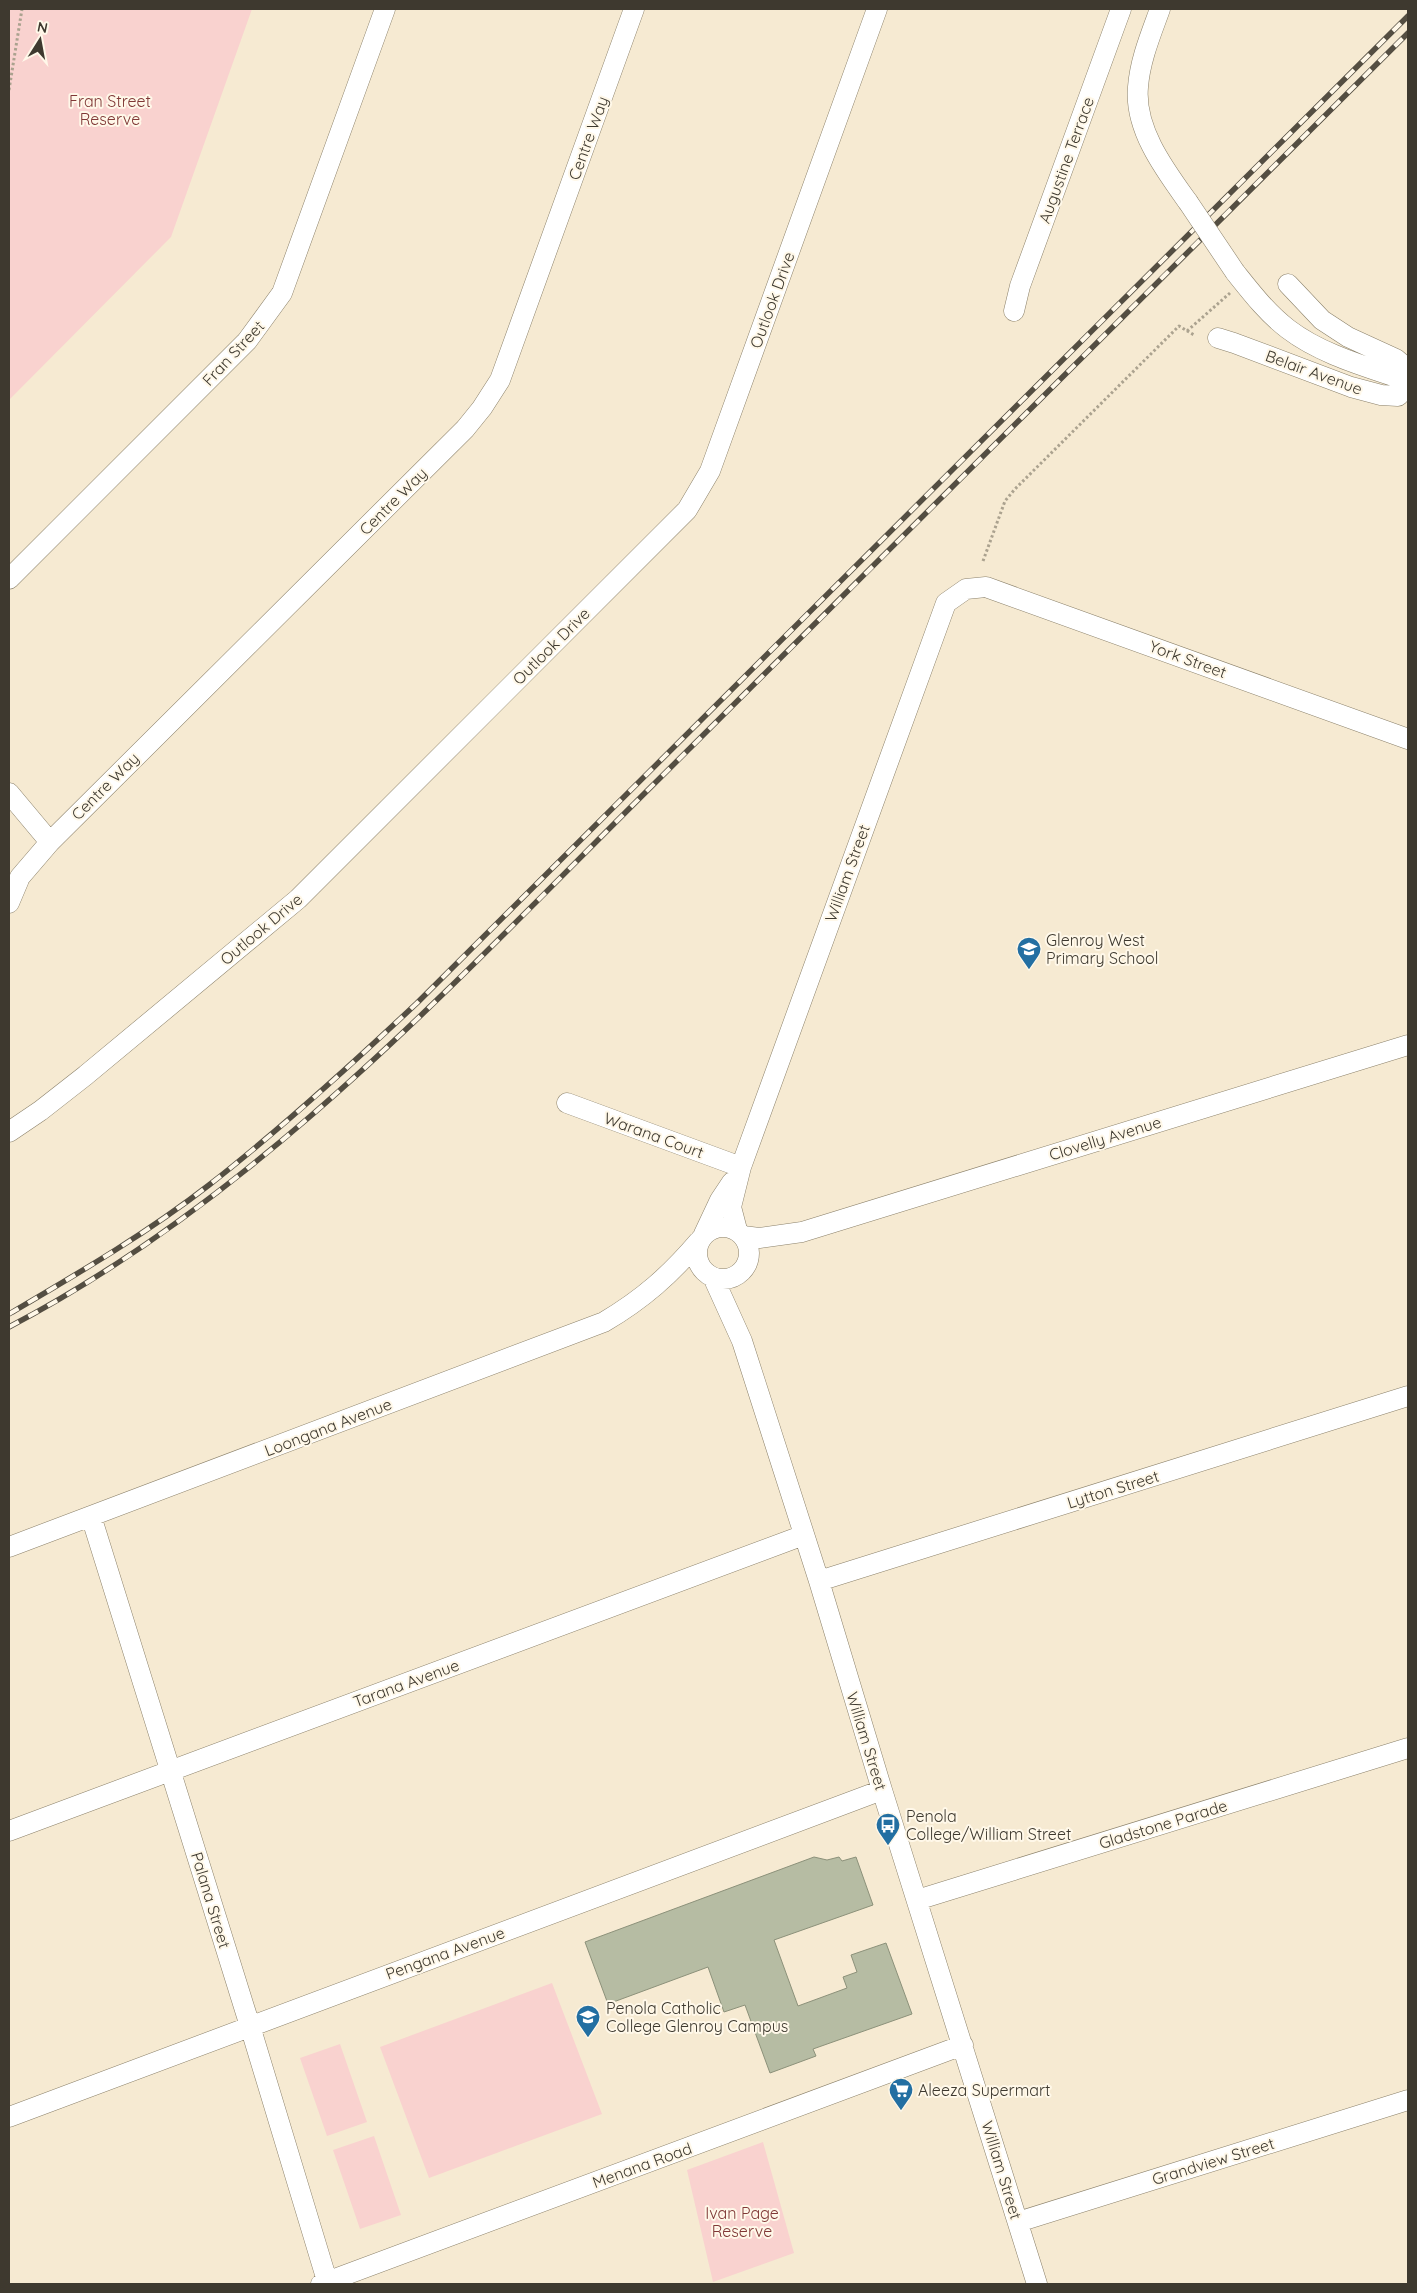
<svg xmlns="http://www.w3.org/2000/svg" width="1417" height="2293" font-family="Quicksand,sans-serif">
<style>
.green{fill:#f9d2cf}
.building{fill:#b6bca3;stroke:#8c917a}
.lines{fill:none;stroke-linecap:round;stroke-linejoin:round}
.street-casing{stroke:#8b816a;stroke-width:21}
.path{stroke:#aba28f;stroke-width:3;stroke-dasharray:2.5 2.5;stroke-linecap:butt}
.street{stroke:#fff;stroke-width:20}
.rail-casing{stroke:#544e42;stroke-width:5.5}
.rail{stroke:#fff8e9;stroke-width:4;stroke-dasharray:11;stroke-linecap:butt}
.street-bridge-casing{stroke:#8b816a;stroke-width:21;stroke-linecap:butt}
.street-bridge{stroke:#fff;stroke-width:20}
.labels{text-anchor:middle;stroke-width:4;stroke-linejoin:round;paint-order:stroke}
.park-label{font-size:16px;fill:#803836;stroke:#fff8e9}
.street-label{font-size:16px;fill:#3e392f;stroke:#fff8e9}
.poi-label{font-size:16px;fill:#3e392f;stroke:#fff8e9;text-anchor:start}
</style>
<rect width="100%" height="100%" fill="#f6ead2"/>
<!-- green -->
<path class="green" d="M 9,9 L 252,9 L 171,237 L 9,400 Z
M 552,1983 L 602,2114 L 429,2178 L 380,2047 Z
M 340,2044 L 367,2122 L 327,2136 L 300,2058 Z
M 374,2136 L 401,2215 L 360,2229 L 333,2150 Z
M 763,2142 L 794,2253 L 713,2282 L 687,2170 Z"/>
<!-- building -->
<path class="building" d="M 814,1857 L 827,1860 L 839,1857 L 842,1861 L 856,1857 L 873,1905 L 774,1940 L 798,2006 L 847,1988 L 843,1977 L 857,1972 L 851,1955 L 886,1943 L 912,2014 L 813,2049 L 816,2056 L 770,2073 L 745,2005 L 724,2012 L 708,1967 L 608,2004 L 585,1942 Z"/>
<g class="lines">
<defs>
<path id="street" d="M 1160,9 C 1151,34 1140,60 1138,87 C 1134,129 1165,170 1188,202
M 1235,272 C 1251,292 1267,313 1288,329 C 1322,355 1368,367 1408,381
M 1288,284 L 1322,320 L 1348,337 L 1396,359 L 1403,365 L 1408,376
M 1014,311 L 1020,286 L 1121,9
M 1218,338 L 1234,343 L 1351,387 L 1381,395 L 1398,396 L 1408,386
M 9,579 L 247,341 L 282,293 L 385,9
M 9,793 L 50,842
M 9,903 L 20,877 L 50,842 L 465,429 L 482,408 L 500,380 L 634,9
M 567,1103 L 741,1167
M 9,1132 L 40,1111 L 86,1075 L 298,899 L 687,510 L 710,471 L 877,9
M697 1253a26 26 0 1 1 52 0a26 26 0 1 1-52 0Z
M 737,1230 L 731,1207 L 741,1167 L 946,603 L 966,589 L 986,587 L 1408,739
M 704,1234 L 720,1200 L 732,1182
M 743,1236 L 759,1238 L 802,1232 L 1408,1045
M 713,1277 L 742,1341 L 819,1581 L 882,1790 L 1037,2284
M 91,1516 L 250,2026 L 328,2284
M 9,1547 L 604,1322 C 643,1299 670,1275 699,1241
M 819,1581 L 1408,1396
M 9,1831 L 804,1535
M 917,1900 L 1408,1748
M 9,2117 L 882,1790
M 1018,2222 L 1408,2100
M 321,2284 L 963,2045"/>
</defs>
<!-- street casing -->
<use href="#street" class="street-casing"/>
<!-- path -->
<path class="path" d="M 9,90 L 22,9
M 1187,331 L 1230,293
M 983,561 L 1005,501 L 1015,489 L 1179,326 L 1194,335"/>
<!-- street -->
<use href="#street" class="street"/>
<defs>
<path id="rail" d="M 9,1314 C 77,1274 146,1234 209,1185 C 282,1128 350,1066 417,1003 L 1408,16
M 9,1327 C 263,1194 459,977 660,778 C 910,530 1158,281 1408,33"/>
</defs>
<!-- rail casing -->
<use href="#rail" class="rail-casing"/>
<!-- rail -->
<use href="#rail" class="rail"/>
<defs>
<path id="street-bridge" d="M 1188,202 L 1235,272"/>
</defs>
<!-- street-bridge casing -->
<use href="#street-bridge" class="street-bridge-casing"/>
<!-- street-bridge -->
<use href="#street-bridge" class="street-bridge"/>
</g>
<!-- icons -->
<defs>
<symbol id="school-pin" viewBox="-11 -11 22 30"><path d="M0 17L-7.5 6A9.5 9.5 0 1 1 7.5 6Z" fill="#236fa2" stroke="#fff8e9"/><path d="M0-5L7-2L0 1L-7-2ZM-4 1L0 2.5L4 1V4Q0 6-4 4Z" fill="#fff"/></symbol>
<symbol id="bus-pin" viewBox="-11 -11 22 30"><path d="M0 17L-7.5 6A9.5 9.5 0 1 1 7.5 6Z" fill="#236fa2" stroke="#fff8e9"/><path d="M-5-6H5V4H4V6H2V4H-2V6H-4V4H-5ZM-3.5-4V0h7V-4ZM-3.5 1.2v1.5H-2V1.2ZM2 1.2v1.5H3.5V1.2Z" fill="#fff"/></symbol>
<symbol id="supermarket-pin" viewBox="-11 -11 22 30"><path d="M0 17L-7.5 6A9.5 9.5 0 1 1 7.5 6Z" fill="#236fa2" stroke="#fff8e9"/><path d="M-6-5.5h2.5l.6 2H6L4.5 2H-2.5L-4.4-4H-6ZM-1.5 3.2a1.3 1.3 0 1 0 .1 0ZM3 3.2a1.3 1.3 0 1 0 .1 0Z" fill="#fff"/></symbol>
</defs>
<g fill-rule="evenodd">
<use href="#school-pin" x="1015" y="935" width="28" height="38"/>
<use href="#bus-pin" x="874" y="1811" width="28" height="38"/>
<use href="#school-pin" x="574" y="2003" width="28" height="38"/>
<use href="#supermarket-pin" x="887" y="2076" width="28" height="38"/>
</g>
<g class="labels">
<!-- park labels -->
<g class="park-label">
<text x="110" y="107">Fran Street<tspan x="110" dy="18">Reserve</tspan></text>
<text x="742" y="2219">Ivan Page<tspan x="742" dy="18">Reserve</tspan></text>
</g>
<!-- street labels -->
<g class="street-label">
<text transform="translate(588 138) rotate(-70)" y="6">Centre Way</text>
<text transform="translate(1066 160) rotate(-70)" y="6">Augustine Terrace</text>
<text transform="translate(772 300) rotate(-70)" y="6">Outlook Drive</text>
<text transform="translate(233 353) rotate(-47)" y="6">Fran Street</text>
<text transform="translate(1314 372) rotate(20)" y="6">Belair Avenue</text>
<text transform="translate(393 501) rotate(-45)" y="6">Centre Way</text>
<text transform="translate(551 646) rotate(-45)" y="6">Outlook Drive</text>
<text transform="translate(1188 659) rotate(20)" y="6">York Street</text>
<text transform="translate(105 786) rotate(-45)" y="6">Centre Way</text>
<text transform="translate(847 873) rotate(-70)" y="6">William Street</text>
<text transform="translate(261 929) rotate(-40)" y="6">Outlook Drive</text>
<text transform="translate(654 1135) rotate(20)" y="6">Warana Court</text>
<text transform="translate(1105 1138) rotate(-17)" y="6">Clovelly Avenue</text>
<text transform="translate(328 1427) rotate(-21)" y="6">Loongana Avenue</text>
<text transform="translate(1113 1489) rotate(-17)" y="6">Lytton Street</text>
<text transform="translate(406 1683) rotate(-20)" y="6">Tarana Avenue</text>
<text transform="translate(867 1741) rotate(73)" y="6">William Street</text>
<text transform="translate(1163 1824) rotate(-17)" y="6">Gladstone Parade</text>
<text transform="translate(211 1900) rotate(73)" y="6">Palana Street</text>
<text transform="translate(445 1953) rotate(-20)" y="6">Pengana Avenue</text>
<text transform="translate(1213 2161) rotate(-17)" y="6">Grandview Street</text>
<text transform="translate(642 2165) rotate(-20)" y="6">Menana Road</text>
<text transform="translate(1002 2170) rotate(73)" y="6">William Street</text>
</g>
<!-- poi labels -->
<g class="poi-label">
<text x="1046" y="946">Glenroy West<tspan x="1046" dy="18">Primary School</tspan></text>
<text x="906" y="1822">Penola<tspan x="906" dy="18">College/William Street</tspan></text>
<text x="606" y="2014">Penola Catholic<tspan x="606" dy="18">College Glenroy Campus</tspan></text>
<text x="918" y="2096">Aleeza Supermart</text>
</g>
</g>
<!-- border -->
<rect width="1417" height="2293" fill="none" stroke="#3e392f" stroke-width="20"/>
<!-- north arrow -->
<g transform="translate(40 40) rotate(11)" stroke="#fff8e9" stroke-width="4" paint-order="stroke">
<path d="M0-4L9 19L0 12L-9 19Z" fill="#3e392f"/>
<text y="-8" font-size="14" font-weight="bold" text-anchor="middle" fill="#3e392f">N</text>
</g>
</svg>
